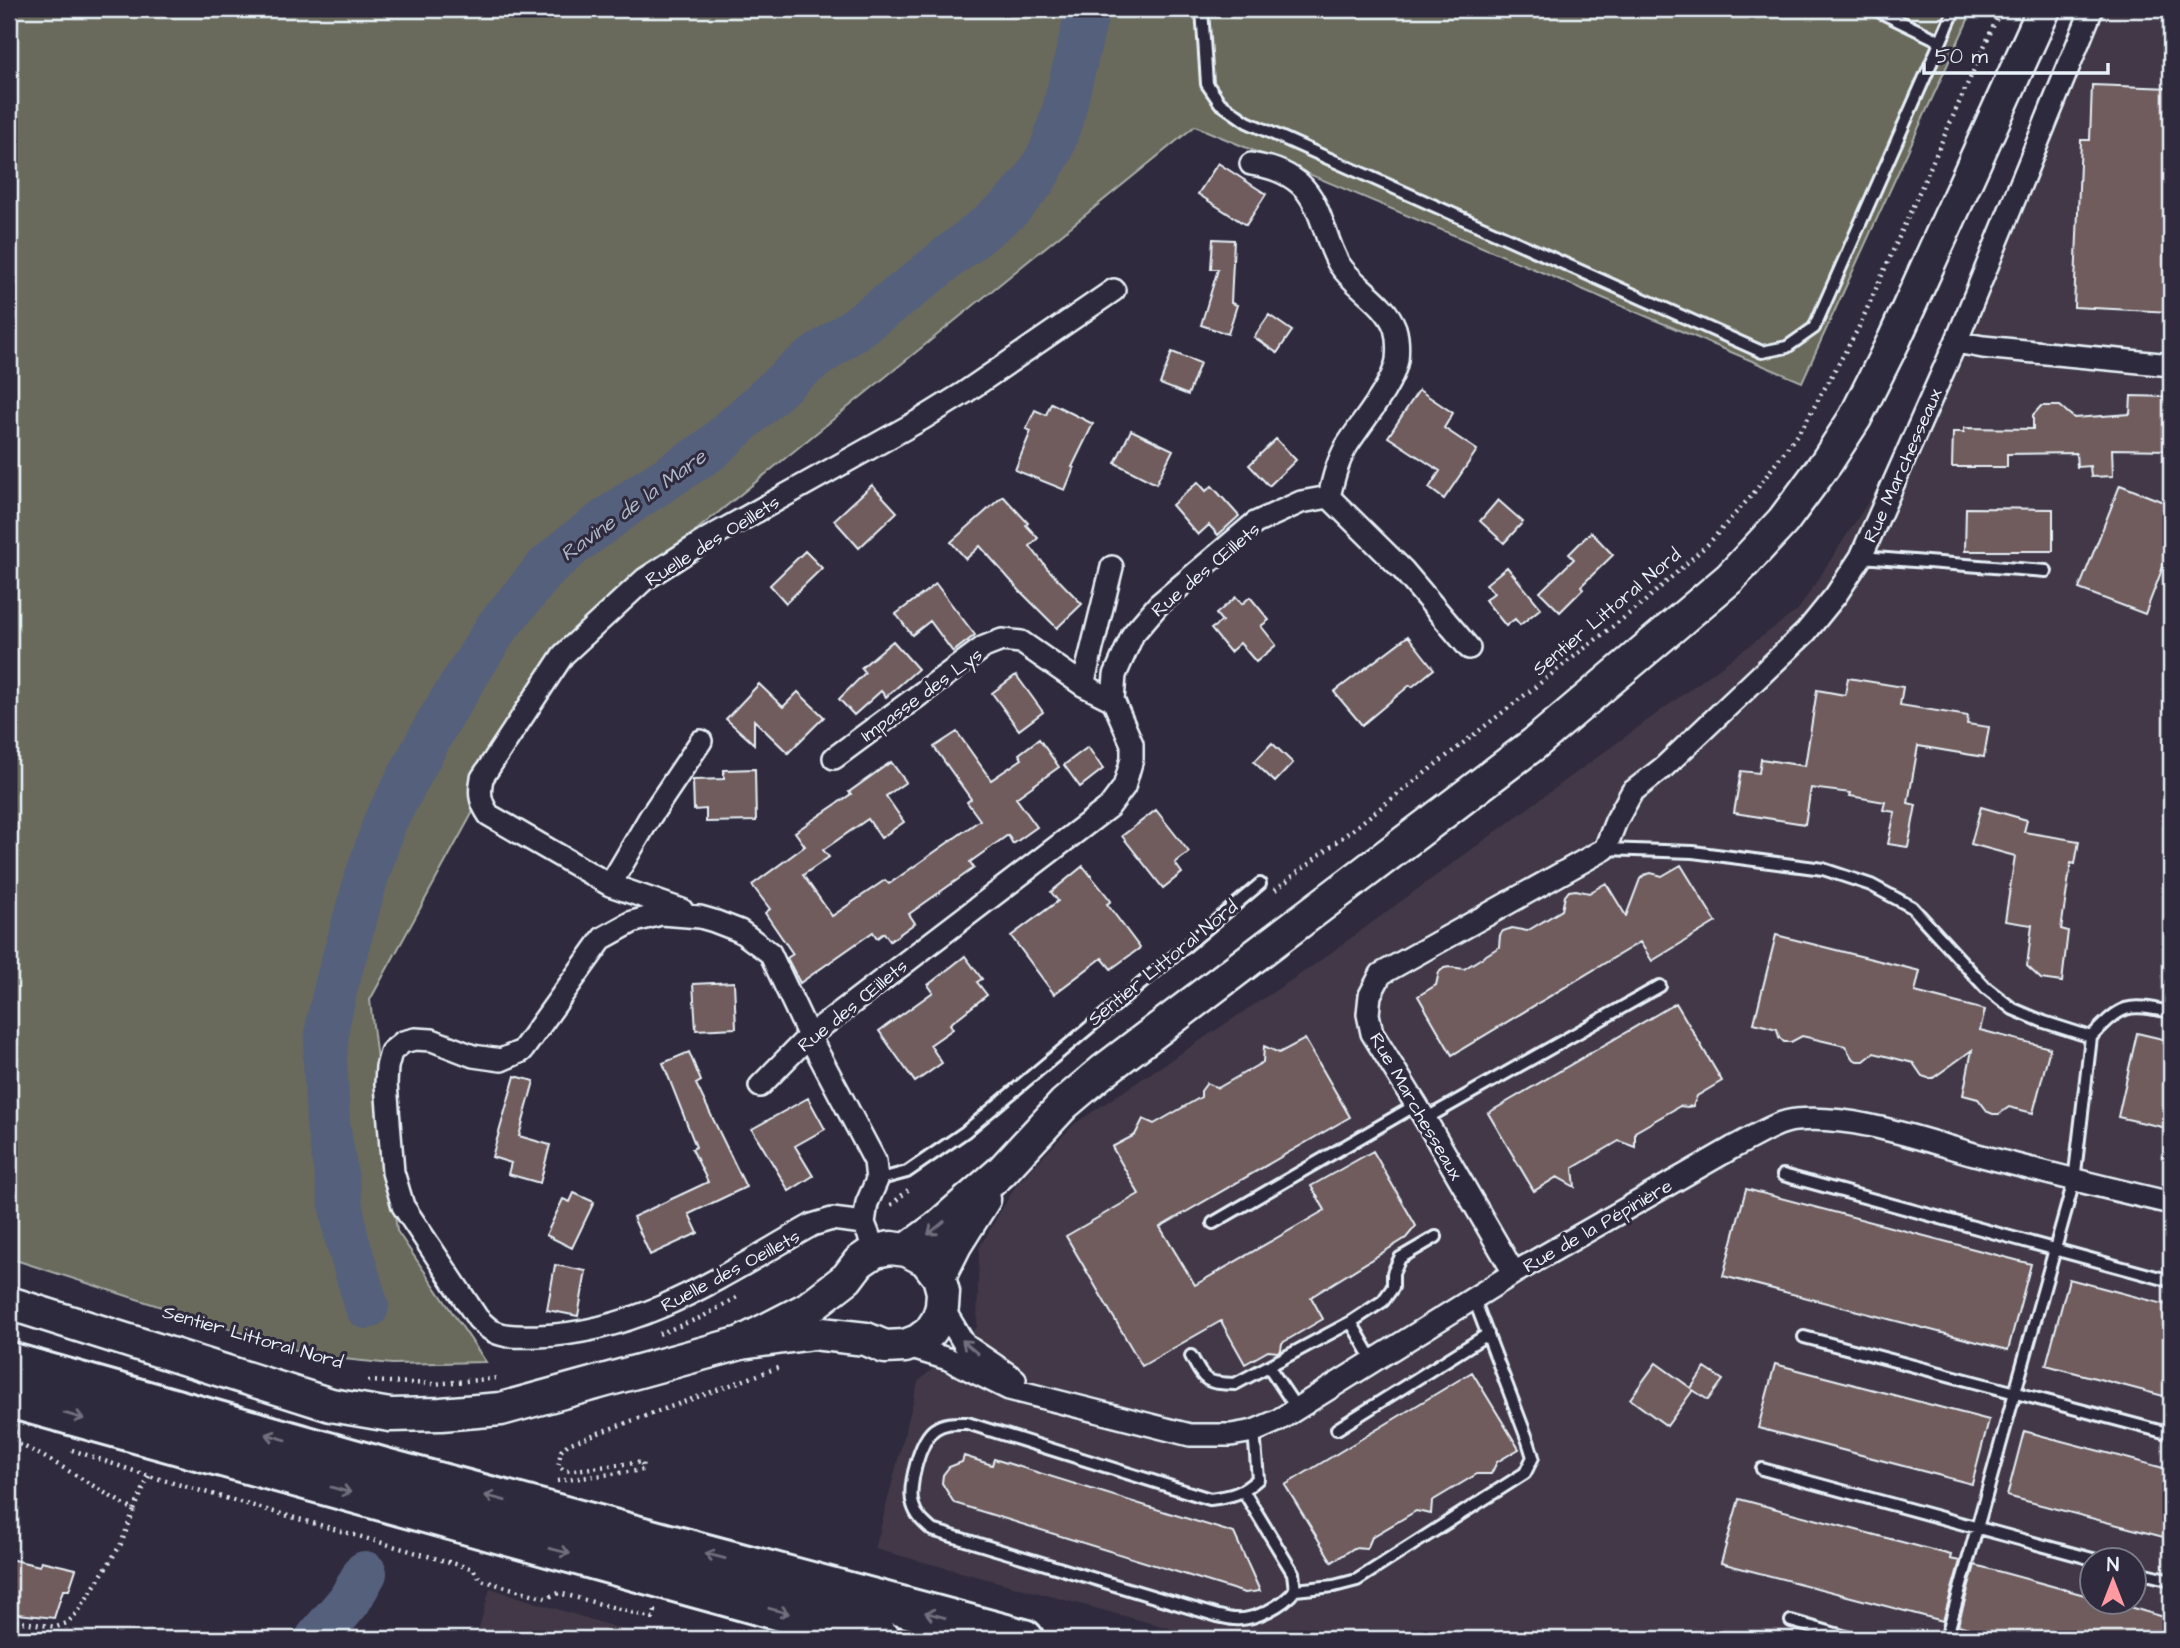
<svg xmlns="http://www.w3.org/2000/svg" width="2180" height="1648" font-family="'Architects Daughter',sans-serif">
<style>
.built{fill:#423947;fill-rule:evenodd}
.green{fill:#696a5b;stroke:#a8aeaa;stroke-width:2}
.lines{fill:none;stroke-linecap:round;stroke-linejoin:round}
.river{stroke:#54617d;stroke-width:44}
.building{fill:#6f5c5d;stroke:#e8f1f8;stroke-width:2}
.lane-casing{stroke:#e8f1f8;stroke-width:16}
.street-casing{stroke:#e8f1f8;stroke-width:26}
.secondary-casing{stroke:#e8f1f8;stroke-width:37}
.highway-casing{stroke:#e8f1f8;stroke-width:44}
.path{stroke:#e8f1f8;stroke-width:4.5;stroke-dasharray:2 5;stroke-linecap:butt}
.lane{stroke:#2f2a3d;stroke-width:10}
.street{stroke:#2f2a3d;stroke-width:21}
.secondary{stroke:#2f2a3d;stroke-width:32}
.highway{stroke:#2f2a3d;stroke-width:38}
.oneway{stroke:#70707e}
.labels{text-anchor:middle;stroke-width:6;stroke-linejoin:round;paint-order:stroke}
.street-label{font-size:19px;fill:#e8f1f8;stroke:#2f2a3d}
.water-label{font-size:21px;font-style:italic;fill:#adb7c7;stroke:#2f2a3d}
</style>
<rect width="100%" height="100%" fill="#2f2a3d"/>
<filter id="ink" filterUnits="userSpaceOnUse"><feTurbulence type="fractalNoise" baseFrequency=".0143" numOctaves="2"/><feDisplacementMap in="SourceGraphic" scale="14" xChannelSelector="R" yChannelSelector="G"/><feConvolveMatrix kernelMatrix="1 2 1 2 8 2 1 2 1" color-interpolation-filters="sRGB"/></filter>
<g filter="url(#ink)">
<!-- built -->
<path class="built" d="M 2080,9 L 2171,9 L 2171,1639 L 1210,1639 L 875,1549 L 918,1382 L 977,1327 L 979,1248 L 1016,1185 L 1074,1124 L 1314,965 L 1798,610 L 1900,453 ZM 2092,1560 L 2134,1560 L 2134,1602 L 2092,1602 Z
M 490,1588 L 653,1639 L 476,1639 Z"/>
<!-- green -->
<path class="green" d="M 9,9 L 1973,9 L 1802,382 L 1195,126 L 572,631 L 370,1000 L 397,1231 L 486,1362 L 392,1364 L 314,1356 L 9,1258 Z"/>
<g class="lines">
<!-- river -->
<path class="river" d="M 367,1307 L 346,1236 L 328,1124 L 325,1059 L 328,1022 L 337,983 L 366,879 L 385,822 L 438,722 L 497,627 L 546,568 L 572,545 L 639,496 L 710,450 L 794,373 L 905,292 L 1010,208 L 1033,182 L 1051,151 L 1064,110 L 1088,9
M 317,1639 L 349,1601 L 365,1573"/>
</g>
<!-- building -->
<path class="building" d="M 2092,85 L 2171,88 L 2171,312 L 2074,307 L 2081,140 L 2090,140 Z
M 1218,163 L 1266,194 L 1246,225 L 1198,194 Z
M 1213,239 L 1234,240 L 1231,303 L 1237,305 L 1228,334 L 1201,325 L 1218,269 L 1211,269 Z
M 1269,315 L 1292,331 L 1277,353 L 1254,337 Z
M 1172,352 L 1200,363 L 1188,395 L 1160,384 Z
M 1419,390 L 1453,413 L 1444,428 L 1477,450 L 1444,499 L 1429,488 L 1440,471 L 1388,437 Z
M 2131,396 L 2171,397 L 2169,450 L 2112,449 L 2113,476 L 2091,477 L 2090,466 L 2077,467 L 2076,453 L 2007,454 L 2007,467 L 1952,467 L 1953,432 L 1964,432 L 1964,428 L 2033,429 L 2033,415 L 2041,406 L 2060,406 L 2074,418 L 2130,414 Z
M 1051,403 L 1093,424 L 1072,467 L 1074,468 L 1065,490 L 1015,470 L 1031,431 L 1026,429 L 1035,410 L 1046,415 Z
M 1131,430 L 1173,450 L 1156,484 L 1115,463 Z
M 1276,439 L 1296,460 L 1269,486 L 1249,465 Z
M 1198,482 L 1206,491 L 1212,486 L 1239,516 L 1218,535 L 1209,525 L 1198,535 L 1172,505 Z
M 872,485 L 897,512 L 859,548 L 834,520 Z
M 2120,485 L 2171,505 L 2171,546 L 2145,614 L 2079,589 Z
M 1003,496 L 1028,523 L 1026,525 L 1038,538 L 1030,546 L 1047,568 L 1082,604 L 1057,628 L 1020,591 L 980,546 L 966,559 L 951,542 Z
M 1498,500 L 1523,522 L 1504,543 L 1480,521 Z
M 1966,508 L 2053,509 L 2053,551 L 1965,551 Z
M 1591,532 L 1613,555 L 1581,586 L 1583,589 L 1560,612 L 1540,592 L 1574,559 L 1569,554 Z
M 805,551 L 822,568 L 786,603 L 770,585 Z
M 1507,567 L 1541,608 L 1520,625 L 1515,619 L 1506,626 L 1485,600 L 1494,593 L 1486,584 Z
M 936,584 L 975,635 L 953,652 L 930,621 L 912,635 L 896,614 Z
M 1236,597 L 1242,604 L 1250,597 L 1269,620 L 1261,626 L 1276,645 L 1256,662 L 1240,643 L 1230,652 L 1211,629 L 1222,621 L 1216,614 Z
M 1408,636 L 1434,669 L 1412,687 L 1410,685 L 1362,725 L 1334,692 Z
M 893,641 L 918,669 L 886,697 L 881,691 L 854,715 L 839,699 L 865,673 L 861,668 Z
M 1016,675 L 1043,712 L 1019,730 L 992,693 Z
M 1848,678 L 1903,687 L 1900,705 L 1968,716 L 1967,724 L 1989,727 L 1984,757 L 1918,746 L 1908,803 L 1916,805 L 1908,847 L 1888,844 L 1895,812 L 1883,810 L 1885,802 L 1850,796 L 1851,793 L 1811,788 L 1805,824 L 1734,813 L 1741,771 L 1759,773 L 1761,759 L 1805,766 L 1817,690 L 1845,695 Z
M 759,684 L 783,707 L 798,692 L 824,717 L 788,753 L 754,720 L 754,744 L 726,719 Z
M 957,732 L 991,780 L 1022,759 L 1019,754 L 1039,739 L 1059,767 L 1016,798 L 1037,827 L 1013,844 L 1008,835 L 970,862 L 974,868 L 909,914 L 915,923 L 890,941 L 884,933 L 877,938 L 873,932 L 800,983 L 787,958 L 793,954 L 765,913 L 770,909 L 752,885 L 805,846 L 795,832 L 851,794 L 849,792 L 891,762 L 906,782 L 886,796 L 904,822 L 881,838 L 868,819 L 823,850 L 829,857 L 803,875 L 832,916 L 885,880 L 889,884 L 980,820 L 967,802 L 971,799 L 934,747 Z
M 1272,743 L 1293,763 L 1275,782 L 1254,762 Z
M 1088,747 L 1103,769 L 1080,787 L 1064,765 Z
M 755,769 L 756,821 L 706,822 L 706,809 L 694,810 L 693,780 L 724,779 L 724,770 Z
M 1981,807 L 2027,820 L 2024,832 L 2079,841 L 2075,864 L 2071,863 L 2061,929 L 2068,931 L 2062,982 L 2041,979 L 2027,966 L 2032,925 L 2005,921 L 2015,856 L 1971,844 Z
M 1156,810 L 1189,852 L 1175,863 L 1182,873 L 1163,888 L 1122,836 Z
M 1681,865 L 1716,922 L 1652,961 L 1640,942 L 1452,1055 L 1418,996 L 1436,985 L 1439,972 L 1444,968 L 1450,967 L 1464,969 L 1499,947 L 1500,935 L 1503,931 L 1512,928 L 1527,931 L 1562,910 L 1565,896 L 1569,891 L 1576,890 L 1589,893 L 1606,883 L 1626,916 L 1640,879 L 1644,875 L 1651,873 L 1662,876 Z
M 1083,866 L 1111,901 L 1107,904 L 1140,948 L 1111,969 L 1102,958 L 1054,994 L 1011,936 L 1058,901 L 1051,892 Z
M 1776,935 L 1920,971 L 1915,992 L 1985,1010 L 1980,1030 L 2050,1048 L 2033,1113 L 2009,1107 L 1999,1114 L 1993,1114 L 1988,1112 L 1978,1099 L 1963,1095 L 1972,1050 L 1933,1078 L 1928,1078 L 1922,1076 L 1913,1063 L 1874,1053 L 1864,1061 L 1857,1061 L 1852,1058 L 1845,1046 L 1802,1036 L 1791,1042 L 1784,1042 L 1779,1037 L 1777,1029 L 1754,1023 Z
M 965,956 L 982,979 L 977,982 L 987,995 L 950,1024 L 953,1029 L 930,1045 L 942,1063 L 915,1082 L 879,1031 L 933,992 L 928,985 Z
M 734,982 L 736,1028 L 696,1030 L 693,984 Z
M 1676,1003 L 1722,1081 L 1697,1096 L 1693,1106 L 1687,1107 L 1680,1106 L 1635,1132 L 1635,1147 L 1619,1141 L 1573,1168 L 1575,1187 L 1557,1177 L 1534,1191 L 1488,1113 Z
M 2137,1033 L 2171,1041 L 2171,1129 L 2118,1117 Z
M 1305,1039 L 1350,1117 L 1160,1227 L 1195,1285 L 1325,1210 L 1311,1186 L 1373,1151 L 1416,1226 L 1406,1238 L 1311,1297 L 1323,1319 L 1282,1343 L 1281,1350 L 1278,1352 L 1268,1351 L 1245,1364 L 1221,1321 L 1142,1366 L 1066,1236 L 1139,1194 L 1112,1147 L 1135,1135 L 1143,1119 L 1154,1124 L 1201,1097 L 1201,1091 L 1207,1083 L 1218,1088 L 1263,1062 L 1264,1046 L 1279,1053 Z
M 689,1052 L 701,1081 L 696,1084 L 746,1187 L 689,1214 L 698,1233 L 650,1255 L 633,1217 L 708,1182 L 692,1149 L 696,1147 L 663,1063 Z
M 515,1076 L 534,1081 L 519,1136 L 550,1145 L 540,1183 L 508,1174 L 511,1163 L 492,1157 Z
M 808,1098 L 825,1129 L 795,1146 L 813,1176 L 789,1191 L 752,1129 Z
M 1746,1189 L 2031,1264 L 2008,1350 L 1723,1276 Z
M 574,1193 L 594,1202 L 572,1248 L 546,1235 L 563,1199 L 570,1202 Z
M 555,1265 L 586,1271 L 578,1316 L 547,1310 Z
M 2069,1279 L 2171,1306 L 2171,1398 L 2046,1365 Z
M 1656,1363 L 1691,1388 L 1705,1368 L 1723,1380 L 1708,1400 L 1693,1390 L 1667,1426 L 1630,1399 Z
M 1775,1364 L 1989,1420 L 1972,1484 L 1758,1428 Z
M 1472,1372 L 1519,1449 L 1497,1462 L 1491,1474 L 1477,1474 L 1432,1501 L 1431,1514 L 1416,1511 L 1372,1537 L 1367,1549 L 1354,1548 L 1332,1562 L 1285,1485 Z
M 2024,1431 L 2171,1470 L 2171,1539 L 2007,1496 Z
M 964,1456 L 992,1465 L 994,1459 L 1234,1533 L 1260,1591 L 1245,1593 L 954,1503 L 942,1483 L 943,1475 L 949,1467 L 962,1462 Z
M 1739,1499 L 1951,1555 L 1950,1559 L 1960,1561 L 1943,1621 L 1721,1563 Z
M 9,1559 L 40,1566 L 41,1561 L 76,1569 L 69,1590 L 63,1590 L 54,1618 L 9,1613 Z
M 1975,1565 L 2092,1597 L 2092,1602 L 2112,1602 L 2171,1619 L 2171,1639 L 1997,1639 L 1968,1631 L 1969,1628 L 1958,1625 Z"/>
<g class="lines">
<defs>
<path id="lane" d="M 1202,9 L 1207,84 L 1220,103 L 1247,122 L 1762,352 L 1787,347 L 1814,328 L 1955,9
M 1874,9 L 1940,41
M 1861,557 L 2046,571
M 1605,849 L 1693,852 L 1823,869 L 1871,885 L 1912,907 L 1986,988 L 2013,1009 L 2044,1022 L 2091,1037
M 2091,1037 C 2123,1004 2126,1003 2171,1012
M 1425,1119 L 1660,986
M 1783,1175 L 2171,1281
M 877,1180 L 907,1172 L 965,1132 L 1260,884
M 1213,1223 L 1416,1105
M 1351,1322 L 1373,1360
M 1804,1337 L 2171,1434
M 1191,1356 C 1205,1382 1205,1383 1235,1384 L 1351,1322 L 1383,1301 L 1393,1287 L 1393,1273 L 1400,1258 L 1436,1237
M 1269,1367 L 1297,1409
M 1337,1429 L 1488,1334
M 1762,1469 L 2096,1560
M 1244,1492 L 1293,1573 L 1295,1590 C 1284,1605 1254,1621 1235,1619 C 1230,1619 1224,1617 1218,1616 L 932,1530 C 924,1523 916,1516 913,1505 C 907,1488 920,1439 935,1429 C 945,1422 956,1423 967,1423 L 1210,1499 C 1233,1496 1241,1494 1258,1479 L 1254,1431
M 2134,1571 L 2171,1580
M 1295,1590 L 1334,1586 L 1357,1580 L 1525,1473 L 1533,1457 L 1528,1441 L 1474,1299
M 1791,1621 L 1853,1639
M 1946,1639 L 2074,1181 L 2091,1037"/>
<path id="street" d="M 1956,342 L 1983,347 L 2171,365
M 1329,497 L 1403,570 L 1469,648
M 1083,685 L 1112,567
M 834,758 L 984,647 L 1002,640 L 1021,642 L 1083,685 L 1113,700
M 610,885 L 650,817 L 701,741
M 682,910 L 610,885 L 489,815 C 480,802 479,793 482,778 L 563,655 L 645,579 L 707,539 L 922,419 L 964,393 L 1114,290
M 760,1086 L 809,1036 L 1109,807 L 1124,787 L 1132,759 L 1132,744 L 1113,700 L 1115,675 L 1133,634 L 1158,605 L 1255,523 L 1301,502 L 1329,497 C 1333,480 1337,463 1346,447 C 1360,424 1393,386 1397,360 C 1398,350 1398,338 1395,328 C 1385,301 1354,287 1339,264 C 1324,239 1322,203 1299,183 C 1284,171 1270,167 1251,164
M 864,1223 L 832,1219 L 812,1225 C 725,1274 641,1333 538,1336 C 525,1336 507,1338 495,1332 C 489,1330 483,1323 478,1319 L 403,1206 L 393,1172 L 386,1084 L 387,1067 L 391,1052 L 403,1042 L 415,1039 L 432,1040 L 473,1056 L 501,1060 L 522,1051 L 603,938 L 632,922 L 661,914 L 700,917 L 714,921 L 740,931 L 770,953 L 809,1036 L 875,1161 L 877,1180 L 867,1203 L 864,1223 L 875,1251
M 1514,1273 L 1425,1119 L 1372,1033 L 1368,1014 L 1370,995 L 1381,974 L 1605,849 L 1616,821 L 1632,792 L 1664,767 L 1806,632 L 1836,595 L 1861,557 L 1956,342 L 2092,9
M 942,1307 L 965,1345 L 1015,1379
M 905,1346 L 948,1359 L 1009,1389 L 1190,1435 L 1231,1435 L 1254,1431 L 1277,1421 L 1514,1273 L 1732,1148 C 1750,1139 1777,1121 1796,1120 C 1856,1115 1916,1138 1974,1154 C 2039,1171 2105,1188 2171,1203"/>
<path id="secondary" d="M 907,1250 L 938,1227 L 1001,1172 L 1064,1104 L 1103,1071 L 1534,744 L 1730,578 L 1783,521 L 1826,463 L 1855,418 L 1894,340 L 2044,9
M 939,1277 L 955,1245 L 984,1199
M 9,1303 L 331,1405 L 390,1415 L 441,1414 L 501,1409 L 741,1343 L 813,1333 L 866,1339 L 885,1347 L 905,1346 L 918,1341 L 930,1332 L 938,1320 L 942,1307 L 943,1292 L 939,1277 L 926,1260 L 907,1250 L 891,1248 L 875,1251 L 859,1262 L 847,1278 L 807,1309 L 741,1343"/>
<path id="highway" d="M 9,1362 L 385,1468 L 1024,1639
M 9,1398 L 881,1639"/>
</defs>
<!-- lane casing -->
<use href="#lane" class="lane-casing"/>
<!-- street casing -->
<use href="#street" class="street-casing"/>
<!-- secondary casing -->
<use href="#secondary" class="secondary-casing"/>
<!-- highway casing -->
<use href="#highway" class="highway-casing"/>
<!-- path -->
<path class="path" d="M 1275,890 L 1644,602 L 1708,544 L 1753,494 L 1804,425 L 1858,329 L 2001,9
M 891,1205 L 908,1190
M 659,1334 L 702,1317 L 739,1296
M 368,1381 L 433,1384 L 499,1378
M 72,1450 L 149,1476 L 473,1569 L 481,1580 L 546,1598 L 559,1593 L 653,1618 L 655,1611 L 652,1610
M 557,1481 L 643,1470 L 642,1462 L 566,1471 L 558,1466 L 561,1451 L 568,1444 L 780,1367
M 134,1510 L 149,1476
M 9,1620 L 56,1627 L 67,1623 L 78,1612 L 121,1544 L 134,1510 C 93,1487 55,1460 12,1441 L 12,1433 L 17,1432"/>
<!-- lane -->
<use href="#lane" class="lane"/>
<!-- street -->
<use href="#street" class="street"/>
<!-- secondary -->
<use href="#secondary" class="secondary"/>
<!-- highway -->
<use href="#highway" class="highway"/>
</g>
<!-- one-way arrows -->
<defs><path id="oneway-shaft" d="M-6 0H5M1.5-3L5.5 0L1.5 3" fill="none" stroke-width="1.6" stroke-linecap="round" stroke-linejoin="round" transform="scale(1.75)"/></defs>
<g class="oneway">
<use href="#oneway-shaft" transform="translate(936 1228) rotate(141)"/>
<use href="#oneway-shaft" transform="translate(970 1347) rotate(-139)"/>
<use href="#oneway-shaft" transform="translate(74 1416) rotate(16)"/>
<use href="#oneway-shaft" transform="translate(276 1437) rotate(-164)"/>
<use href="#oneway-shaft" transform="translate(341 1490) rotate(16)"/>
<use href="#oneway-shaft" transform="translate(495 1498) rotate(-165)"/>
<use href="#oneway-shaft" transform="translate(560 1551) rotate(15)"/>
<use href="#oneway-shaft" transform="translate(715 1556) rotate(-165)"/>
<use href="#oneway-shaft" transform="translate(779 1611) rotate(15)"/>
<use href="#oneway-shaft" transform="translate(935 1615) rotate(-165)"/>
</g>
</g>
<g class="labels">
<!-- street labels -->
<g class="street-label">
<text transform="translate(1902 465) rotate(-66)" y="7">Rue Marchesseaux</text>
<text transform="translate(712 540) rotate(-32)" y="7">Ruelle des Oeillets</text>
<text transform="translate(1205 569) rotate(-40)" y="7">Rue des Œillets</text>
<text transform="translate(1606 611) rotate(-40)" y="7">Sentier Littoral Nord</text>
<text transform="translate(921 694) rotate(-36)" y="7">Impasse des Lys</text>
<text transform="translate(1162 962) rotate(-39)" y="7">Sentier Littoral Nord</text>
<text transform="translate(852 1005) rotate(-39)" y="7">Rue des Œillets</text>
<text transform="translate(1417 1106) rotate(60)" y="7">Rue Marchesseaux</text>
<text transform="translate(1597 1225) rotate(-30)" y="7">Rue de la Pépinière</text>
<text transform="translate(730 1270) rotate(-28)" y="7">Ruelle des Oeillets</text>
<text transform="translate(253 1336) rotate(16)" y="7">Sentier Littoral Nord</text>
</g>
<!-- water labels -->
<g class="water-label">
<text transform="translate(633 505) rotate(-36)" y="7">Ravine de la Mare</text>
</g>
</g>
<!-- margin -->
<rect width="2180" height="1648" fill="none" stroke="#2f2a3d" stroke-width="35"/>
<rect x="18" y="18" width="2145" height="1613" fill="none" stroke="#e8f1f8" stroke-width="2.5" filter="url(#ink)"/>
<!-- north arrow -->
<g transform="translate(2113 1581)"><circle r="33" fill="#2f2a3d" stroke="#797a88" stroke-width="2"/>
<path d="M0-5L12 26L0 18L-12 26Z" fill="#ff9aa2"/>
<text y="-10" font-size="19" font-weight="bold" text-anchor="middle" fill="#e8f1f8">N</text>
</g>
<!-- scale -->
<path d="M1924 63v10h184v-10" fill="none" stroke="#e8f1f8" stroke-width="3.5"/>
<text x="1935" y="63" font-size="21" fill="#e8f1f8" stroke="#2f2a3d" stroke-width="5" paint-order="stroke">50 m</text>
</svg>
